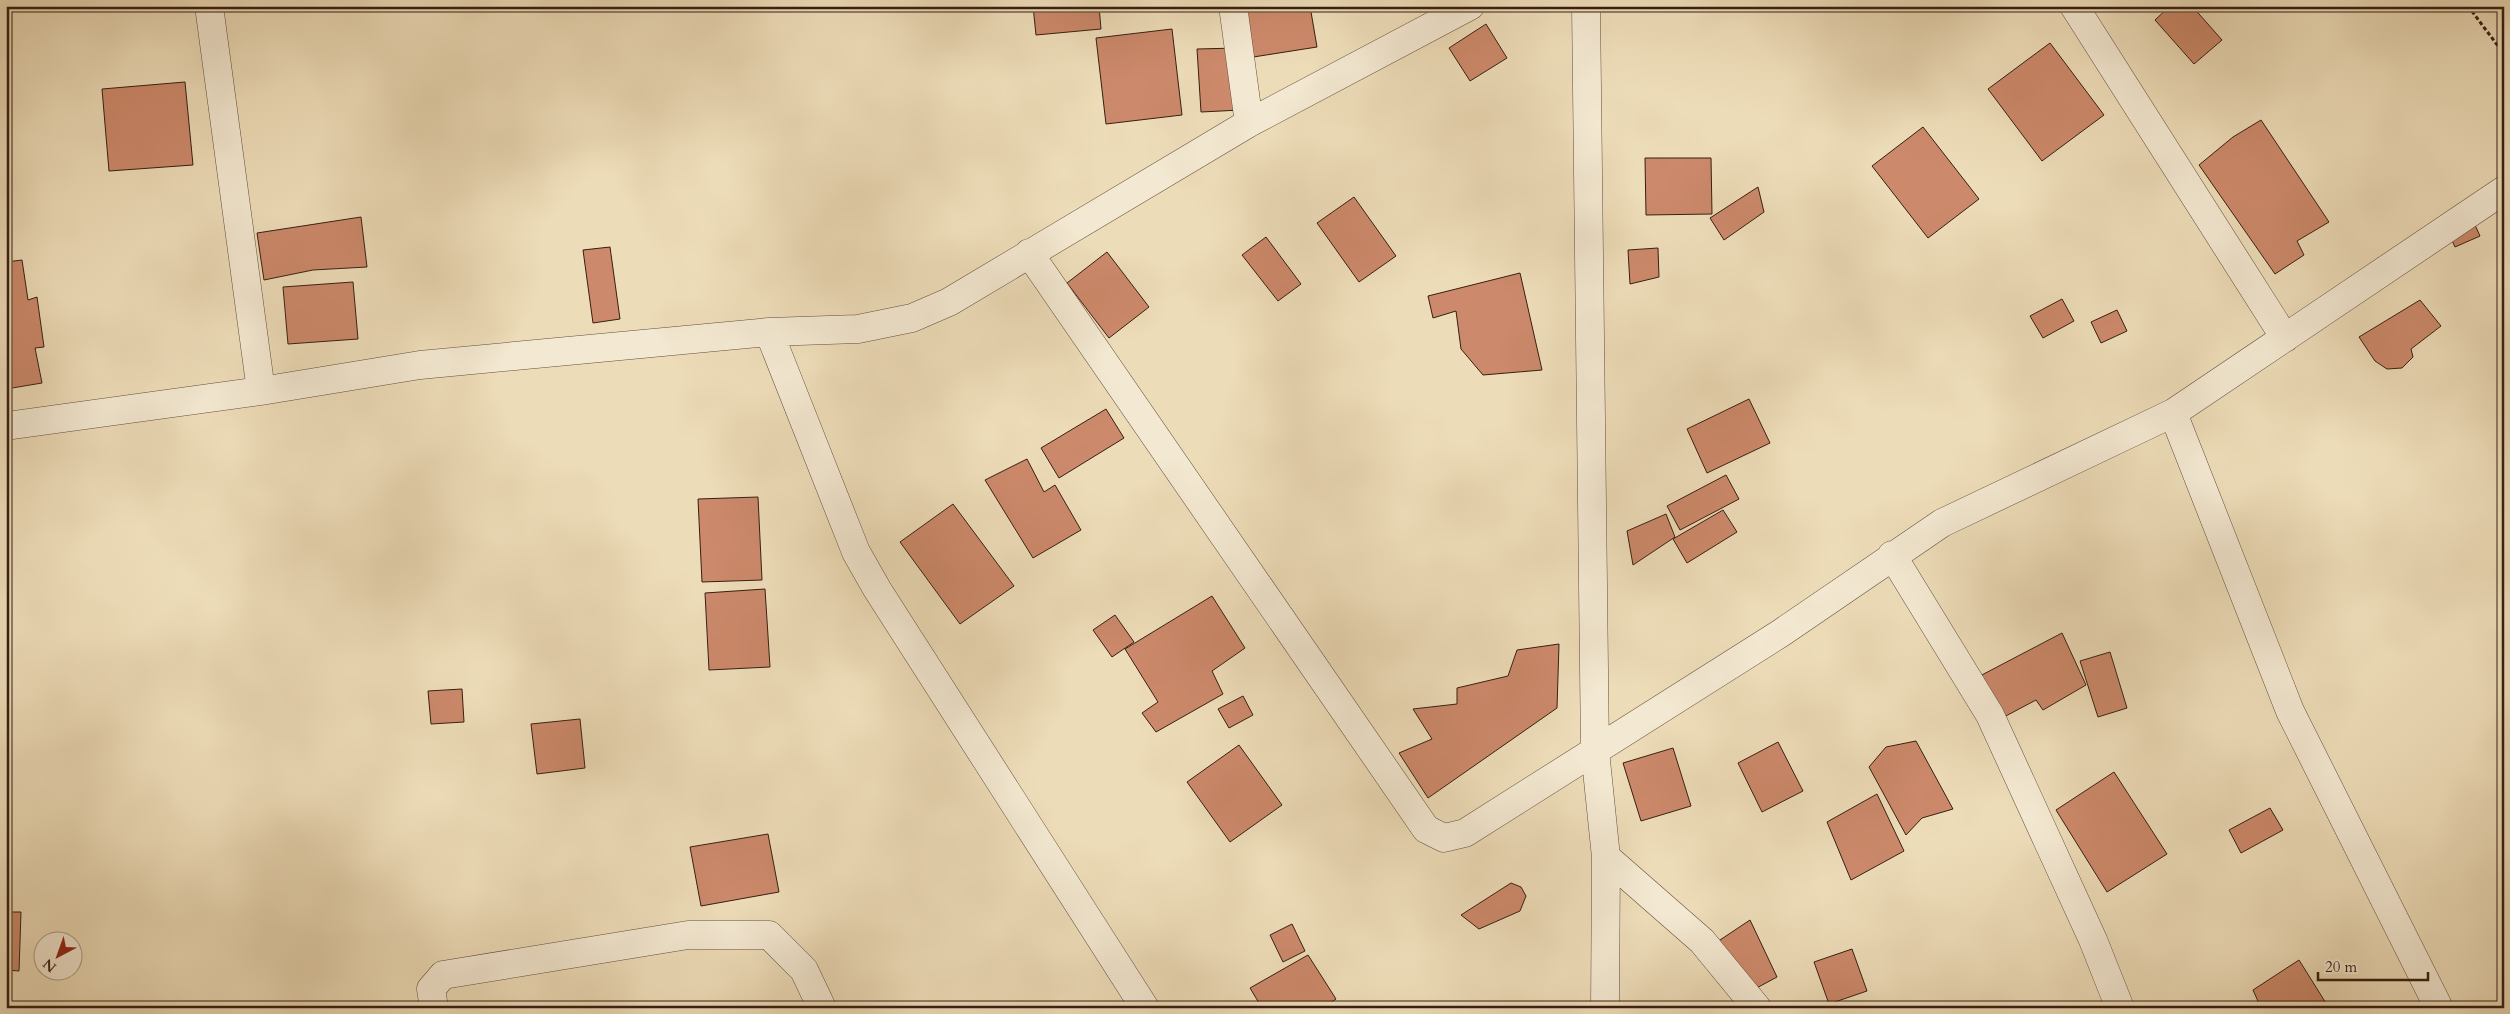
<svg xmlns="http://www.w3.org/2000/svg" width="2510" height="1014" font-family="Cardo,serif">
<style>
.building{fill:#cc896b;stroke:#361f11}
.lines{fill:none;stroke-linecap:round;stroke-linejoin:round}
.minor-casing{stroke:#644e3b;stroke-width:29}
.path{stroke:#361f11;stroke-width:3;stroke-dasharray:4 2.5;stroke-linecap:butt}
.minor{stroke:#f3e8d1;stroke-width:28}
</style>
<rect width="100%" height="100%" fill="#eddcb8"/>
<filter id="stains"><feTurbulence type="fractalNoise" baseFrequency=".004" numOctaves="4"/><feColorMatrix values="0 0 0 0 .2 0 0 0 0 .09 0 0 0 0 .02 0 0 0 .5 -.17"/></filter>
<radialGradient id="worn" r=".72"><stop offset=".6" stop-color="#630" stop-opacity="0"/><stop offset="1" stop-color="#630" stop-opacity=".3"/></radialGradient>
<!-- building -->
<path class="building" d="M 1033,6 L 1099,6 L 1101,29 L 1036,35 Z
M 1254,6 L 1310,6 L 1317,47 L 1247,58 L 1239,9 Z
M 2170,6 L 2192,6 L 2222,40 L 2194,64 L 2155,20 Z
M 1486,24 L 1507,58 L 1470,81 L 1449,48 Z
M 1172,29 L 1182,115 L 1106,124 L 1096,38 Z
M 2050,43 L 2104,115 L 2042,161 L 1988,89 Z
M 1237,48 L 1241,110 L 1201,112 L 1197,49 Z
M 185,82 L 193,165 L 109,171 L 102,89 Z
M 2261,120 L 2329,222 L 2297,241 L 2304,255 L 2275,274 L 2199,165 L 2233,137 Z
M 1923,127 L 1979,199 L 1928,238 L 1872,166 Z
M 1645,158 L 1711,158 L 1712,214 L 1646,215 Z
M 1758,187 L 1764,212 L 1724,240 L 1710,218 Z
M 1354,197 L 1396,256 L 1359,282 L 1317,223 Z
M 2470,214 L 2480,236 L 2455,247 L 2445,225 Z
M 361,217 L 367,267 L 313,270 L 264,280 L 257,233 Z
M 1266,237 L 1301,284 L 1278,301 L 1242,255 Z
M 610,247 L 620,319 L 593,323 L 583,250 Z
M 1658,248 L 1659,277 L 1630,284 L 1628,250 Z
M 1107,252 L 1149,307 L 1109,338 L 1067,283 Z
M 22,260 L 28,300 L 37,297 L 44,347 L 35,348 L 42,383 L 6,389 L 6,262 Z
M 1520,273 L 1542,370 L 1483,375 L 1461,349 L 1456,311 L 1433,318 L 1428,296 Z
M 353,282 L 358,339 L 288,344 L 283,287 Z
M 2062,299 L 2074,321 L 2043,338 L 2030,316 Z
M 2420,300 L 2441,326 L 2411,349 L 2413,357 L 2402,368 L 2387,369 L 2375,361 L 2359,337 Z
M 2117,310 L 2127,331 L 2101,343 L 2091,322 Z
M 1749,399 L 1770,443 L 1707,473 L 1687,429 Z
M 1106,409 L 1124,438 L 1059,478 L 1041,448 Z
M 1027,459 L 1044,492 L 1055,485 L 1081,530 L 1033,558 L 985,480 Z
M 1726,475 L 1739,499 L 1680,530 L 1667,506 Z
M 758,497 L 762,580 L 702,582 L 698,499 Z
M 953,504 L 1014,586 L 960,624 L 900,542 Z
M 1723,510 L 1737,532 L 1687,563 L 1673,539 Z
M 1666,514 L 1675,537 L 1633,565 L 1627,531 Z
M 765,589 L 770,667 L 709,670 L 705,593 Z
M 1212,596 L 1245,648 L 1212,671 L 1223,694 L 1156,732 L 1142,713 L 1158,702 L 1125,649 Z
M 1115,615 L 1134,642 L 1112,657 L 1093,630 Z
M 2062,633 L 2086,685 L 2043,710 L 2036,700 L 1987,726 L 1976,678 Z
M 1559,644 L 1557,708 L 1428,798 L 1399,753 L 1432,739 L 1413,709 L 1457,704 L 1457,688 L 1508,676 L 1517,650 Z
M 2110,652 L 2127,708 L 2098,717 L 2080,661 Z
M 462,689 L 464,722 L 431,724 L 428,691 Z
M 1243,696 L 1253,715 L 1229,728 L 1218,709 Z
M 580,719 L 585,768 L 537,774 L 531,724 Z
M 1916,741 L 1953,809 L 1922,818 L 1906,835 L 1869,767 L 1886,747 Z
M 1778,742 L 1803,791 L 1762,812 L 1738,763 Z
M 1239,745 L 1282,805 L 1230,842 L 1187,782 Z
M 1673,748 L 1691,806 L 1641,821 L 1623,763 Z
M 2114,772 L 2167,854 L 2107,892 L 2056,810 Z
M 1877,794 L 1904,851 L 1851,880 L 1827,822 Z
M 2270,808 L 2283,830 L 2241,853 L 2229,830 Z
M 768,834 L 779,892 L 701,906 L 690,847 Z
M 1511,883 L 1521,887 L 1526,896 L 1520,911 L 1479,929 L 1461,915 Z
M 6,912 L 21,912 L 19,971 L 6,970 Z
M 1750,920 L 1777,977 L 1738,998 L 1714,944 Z
M 1292,924 L 1305,951 L 1283,962 L 1270,935 Z
M 1852,949 L 1867,991 L 1829,1004 L 1814,962 Z
M 1308,955 L 1336,999 L 1323,1008 L 1262,1008 L 1250,988 Z
M 2299,960 L 2329,1008 L 2261,1008 L 2253,990 Z"/>
<g class="lines">
<defs>
<path id="minor" d="M 209,6 L 261,391
M 1233,6 L 1249,123
M 1586,6 L 1595,751 L 1606,857 L 1605,1008
M 2074,6 L 2285,338
M 1029,253 L 1426,829 L 1444,838 L 1465,833 L 1781,633 L 1942,523 L 2173,413 L 2504,190
M 769,332 L 856,552 L 877,589 L 1145,1008
M 2173,413 L 2290,711 L 2439,1008
M 6,426 L 261,391 L 420,365 L 769,332 L 858,329 L 912,318 L 949,302 L 1249,123 L 1470,6
M 1892,555 L 1990,715 L 2093,940 L 2120,1008
M 1606,857 L 1702,941 L 1757,1008
M 434,1008 L 431,989 L 443,975 L 688,935 L 769,935 L 804,970 L 822,1008"/>
</defs>
<!-- minor casing -->
<use href="#minor" class="minor-casing"/>
<!-- path -->
<path class="path" d="M 2468,6 L 2504,54"/>
<!-- minor -->
<use href="#minor" class="minor"/>
</g>
<!-- margin -->
<rect width="2510" height="1014" fill="none" stroke="#eddcb8" stroke-width="25"/>
<rect x="8" y="8" width="2495" height="999" fill="none" stroke="#361f11" stroke-width="2.5"/>
<rect x="12" y="12" width="2485" height="989" fill="none" stroke="#361f11"/>
<!-- north arrow -->
<g transform="translate(58 956) rotate(221)"><circle r="24" fill="#f3e8d1" stroke="#a79884"/>
<path d="M0-4L9 19L0 12L-9 19Z" fill="#8f2418"/>
<text y="-8" font-size="14" font-weight="bold" text-anchor="middle" fill="#361f11">N</text>
</g>
<!-- scale -->
<path d="M2318 972v8h110v-8" fill="none" stroke="#361f11" stroke-width="2.5"/>
<text x="2325" y="972" font-size="15" fill="#361f11" stroke="#f3e8d1" stroke-width="4" paint-order="stroke">20 m</text>
<rect width="100%" height="100%" filter="url(#stains)"/>
<rect width="100%" height="100%" fill="url(#worn)"/>
</svg>
